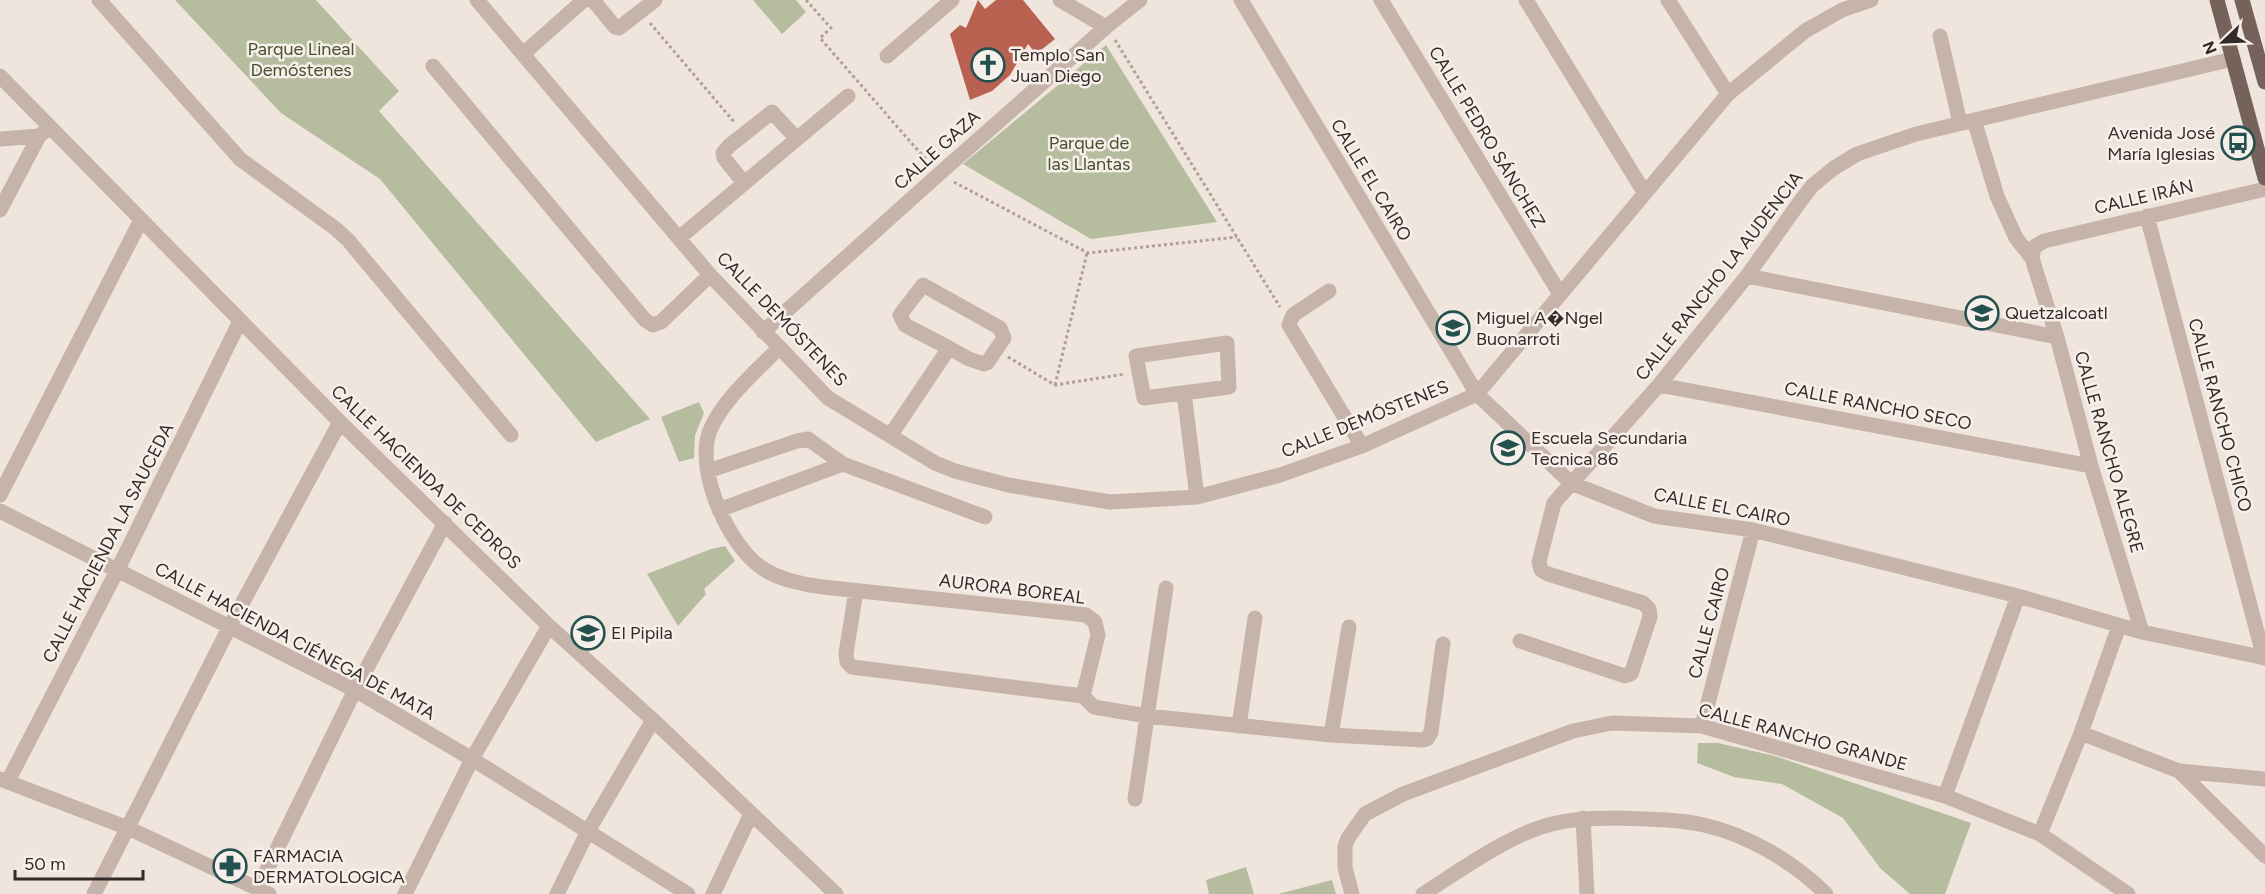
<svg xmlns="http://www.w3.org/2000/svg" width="2265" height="894" font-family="Figtree,sans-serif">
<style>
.green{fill:#b5bd9e}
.building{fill:#b96151}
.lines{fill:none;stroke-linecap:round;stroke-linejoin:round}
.path{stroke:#b29e94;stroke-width:3;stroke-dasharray:3 3;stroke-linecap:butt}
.minor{stroke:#c6b4aa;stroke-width:15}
.major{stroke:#75625b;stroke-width:15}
.labels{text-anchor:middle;stroke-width:5;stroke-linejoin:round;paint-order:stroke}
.park-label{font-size:18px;fill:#47502f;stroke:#f7efe9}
.poi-label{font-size:18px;fill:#342b29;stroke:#f7efe9;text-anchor:start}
.street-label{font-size:18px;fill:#342b29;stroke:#f7efe9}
</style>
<rect width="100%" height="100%" fill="#efe5dd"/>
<!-- green -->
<path class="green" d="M 175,0 L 316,0 L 399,91 L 379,111 L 650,419 L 596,442 L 380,179 L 281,113 Z
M 753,0 L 796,0 L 806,12 L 782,34 Z
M 1106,45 L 1217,222 L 1091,239 L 963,164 Z
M 699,402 L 704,413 L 695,435 L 694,458 L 679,462 L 661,417 Z
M 725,546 L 735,561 L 704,589 L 706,594 L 678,626 L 647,574 L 711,549 Z
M 1698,743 L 1718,743 L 1775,756 L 1971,823 L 1945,894 L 1910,894 L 1880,868 L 1843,818 L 1782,784 L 1734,777 L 1697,763 Z
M 1246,867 L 1254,894 L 1209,894 L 1206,880 Z
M 1332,880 L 1336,894 L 1278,894 Z"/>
<!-- building -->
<path class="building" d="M 978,0 L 985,9 L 996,0 L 1023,0 L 1055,39 L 1036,54 L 1028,44 L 1010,75 L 992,91 L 970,100 L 950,34 L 960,25 L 966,28 Z"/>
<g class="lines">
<!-- path -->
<path class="path" d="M 806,0 L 831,28 L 820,38 L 928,162
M 650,23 L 735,123
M 1115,40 L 1280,307
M 954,182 L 1088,253 L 1237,237
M 1008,357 L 1055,385 L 1125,374
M 1055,385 L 1087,253"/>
<!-- minor -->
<path class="minor" d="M 99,0 L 240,159 L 336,229 L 348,240 L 511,435
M 477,0 L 710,275 L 828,398 L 935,463 L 955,471 L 1008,485 L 1110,502 L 1197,497 L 1280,475 L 1362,446 L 1477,394 L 1728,94 L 1805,31 L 1842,10 L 1871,0
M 593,0 L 615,27 L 619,28 L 655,0
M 1060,0 L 1106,27
M 1241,0 L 1477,394 L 1571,483 L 1654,516 L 1753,530 L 2018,596 L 2142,632 L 2265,658
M 1381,0 L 1560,294
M 1526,0 L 1644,192
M 1668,0 L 1728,94
M 1940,36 L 1960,123
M 523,54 L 584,0
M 887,56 L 952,0
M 433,66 L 645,320 L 653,325 L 661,322 L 710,275
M 0,76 L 340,422 L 549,626 L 653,720 L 836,894
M 1974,120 L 1997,196 L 2016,238 L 2032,258
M 0,139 L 39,136
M 744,183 L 724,158 L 723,153 L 729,146 L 772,112 L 797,139
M 0,210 L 39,136 L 50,127
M 2147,216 L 2264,658
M 679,238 L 848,96
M 1747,276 L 2057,337
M 1329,291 L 1293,315 L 1289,325 L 1362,446
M 763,332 L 939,174 L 1106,27 L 1140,0
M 1227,343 L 1229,387 L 1144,398 L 1136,356 Z
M 779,348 C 756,371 720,402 709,433 C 696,473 729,546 762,568 C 778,579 804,585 823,587 L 1086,615 L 1095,622 L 1098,635 L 1083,696 L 1094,707 L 1147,716 L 1331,735 L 1423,740 L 1427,739 L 1431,732 L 1443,644
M 1659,385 L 2091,466
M 1184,393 L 1197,497
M 890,436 L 949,348 L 969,359 L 984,364 L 987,363 L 1004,338 L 1000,328 L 923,285 L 900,315 L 905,325 L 949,348
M 708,471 L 797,441 L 808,439 L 843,464 L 985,517
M 0,495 L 141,220
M 719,510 L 843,464
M 0,511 L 355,690 L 472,759 L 688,894
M 856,591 L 846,653 L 847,662 L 852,667 L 1083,696
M 2142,632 L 2091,466 L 2057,337 L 2035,268 L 2032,258 L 2034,247 L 2044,241 L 2265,189
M 1520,641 L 1625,676 L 1631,674 L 1650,617 L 1649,609 L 1643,603 L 1548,574 L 1541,570 L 1539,562 L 1554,503 L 1659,385 L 1747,276 L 1802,199 L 1812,186 L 1834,168 L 1857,154 L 1916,134 L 2233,59
M 1239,726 L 1255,618
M 1702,726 L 1753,530
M 2081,733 L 2179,771 L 2265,779
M 1331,735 L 1349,627
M 2179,771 L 2265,856
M 0,779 L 128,828 L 269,894
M 8,781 L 118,569 L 240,321
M 1945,796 L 2018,596
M 1135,799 L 1166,588
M 1583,818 L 1587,894
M 2040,834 L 2081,733 L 2119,626
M 258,888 L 355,690 L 445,523
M 94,894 L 230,626 L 340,422
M 405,894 L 472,759 L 549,626
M 557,894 L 588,831 L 653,720
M 713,894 L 751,814
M 1352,894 L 1345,868 L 1345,846 L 1348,838 L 1365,814 L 1403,794 L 1573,731 L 1612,723 L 1702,726 L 1945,796 L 2040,834 L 2128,894
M 1423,894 C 1456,873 1497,844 1533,830 C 1561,819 1589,818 1618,818 C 1647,819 1676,819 1704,825 C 1748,835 1794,862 1826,894"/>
<!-- major -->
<path class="major" d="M 2217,0 L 2265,178
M 2242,0 L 2265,82"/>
</g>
<!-- icons -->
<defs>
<symbol id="church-ring" viewBox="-11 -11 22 22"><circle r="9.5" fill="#f7efe9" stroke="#235150" stroke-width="1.5"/><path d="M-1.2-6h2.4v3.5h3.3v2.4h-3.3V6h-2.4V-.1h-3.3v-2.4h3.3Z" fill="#235150"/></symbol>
<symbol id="bus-ring" viewBox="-11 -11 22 22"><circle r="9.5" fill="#f7efe9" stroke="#235150" stroke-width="1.5"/><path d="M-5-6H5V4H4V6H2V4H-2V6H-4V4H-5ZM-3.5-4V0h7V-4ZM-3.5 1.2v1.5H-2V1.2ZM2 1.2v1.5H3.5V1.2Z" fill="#235150"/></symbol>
<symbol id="school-ring" viewBox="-11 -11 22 22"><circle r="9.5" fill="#f7efe9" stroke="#235150" stroke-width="1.5"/><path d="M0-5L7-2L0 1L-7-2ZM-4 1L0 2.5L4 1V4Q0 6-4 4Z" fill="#235150"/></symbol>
<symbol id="pharmacy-ring" viewBox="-11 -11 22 22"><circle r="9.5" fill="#f7efe9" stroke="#235150" stroke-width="1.5"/><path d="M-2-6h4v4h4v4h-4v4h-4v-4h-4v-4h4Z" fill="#235150"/></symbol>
</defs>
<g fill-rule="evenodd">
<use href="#church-ring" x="969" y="46" width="38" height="38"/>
<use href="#bus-ring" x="2219" y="124" width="38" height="38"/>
<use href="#school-ring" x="1963" y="294" width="38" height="38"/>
<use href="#school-ring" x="1434" y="309" width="38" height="38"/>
<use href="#school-ring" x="1489" y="429" width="38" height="38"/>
<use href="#school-ring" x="569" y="614" width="38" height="38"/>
<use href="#pharmacy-ring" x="211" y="847" width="38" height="38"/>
</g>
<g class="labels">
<!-- park labels -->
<g class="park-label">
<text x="301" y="55">Parque Lineal<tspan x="301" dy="21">Demóstenes</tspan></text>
<text x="1089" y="149">Parque de<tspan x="1089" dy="21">las Llantas</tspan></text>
</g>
<!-- poi labels -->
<g class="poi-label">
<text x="1011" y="61">Templo San<tspan x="1011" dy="21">Juan Diego</tspan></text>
<text x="2215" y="139" text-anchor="end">Avenida José<tspan x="2215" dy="21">María Iglesias</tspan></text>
<text x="2005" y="319">Quetzalcoatl</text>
<text x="1476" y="324">Miguel A�Ngel<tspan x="1476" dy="21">Buonarroti</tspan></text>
<text x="1531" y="444">Escuela Secundaria<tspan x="1531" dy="21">Tecnica 86</tspan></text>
<text x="611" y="639">El Pipila</text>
<text x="253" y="862">FARMACIA<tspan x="253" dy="21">DERMATOLOGICA</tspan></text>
</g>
<!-- street labels -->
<g class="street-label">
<text transform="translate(1487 137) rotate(59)" y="6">CALLE PEDRO SÁNCHEZ</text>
<text transform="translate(937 150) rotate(-42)" y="6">CALLE GAZA</text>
<text transform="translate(1371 180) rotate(59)" y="6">CALLE EL CAIRO</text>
<text transform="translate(2144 197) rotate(-13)" y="6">CALLE IRÁN</text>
<text transform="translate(1719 276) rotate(-52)" y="6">CALLE RANCHO LA AUDENCIA</text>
<text transform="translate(782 319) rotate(46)" y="6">CALLE DEMÓSTENES</text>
<text transform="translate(1878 406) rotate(11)" y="6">CALLE RANCHO SECO</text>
<text transform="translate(2220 415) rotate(75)" y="6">CALLE RANCHO CHICO</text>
<text transform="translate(1365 419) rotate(-22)" y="6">CALLE DEMÓSTENES</text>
<text transform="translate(2109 452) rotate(74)" y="6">CALLE RANCHO ALEGRE</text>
<text transform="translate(426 477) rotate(44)" y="6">CALLE HACIENDA DE CEDROS</text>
<text transform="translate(1722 507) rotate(11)" y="6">CALLE EL CAIRO</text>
<text transform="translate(108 543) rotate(-63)" y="6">CALLE HACIENDA LA SAUCEDA</text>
<text transform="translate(1012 589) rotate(7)" y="6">AURORA BOREAL</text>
<text transform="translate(1709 623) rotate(-75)" y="6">CALLE CAIRO</text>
<text transform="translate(295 641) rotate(28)" y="6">CALLE HACIENDA CIÉNEGA DE MATA</text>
<text transform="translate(1803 737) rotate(15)" y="6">CALLE RANCHO GRANDE</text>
</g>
</g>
<!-- north arrow -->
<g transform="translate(2223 42) rotate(247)" stroke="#f7efe9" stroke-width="4.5" paint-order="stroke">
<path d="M0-4.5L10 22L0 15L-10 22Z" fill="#342b29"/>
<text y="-9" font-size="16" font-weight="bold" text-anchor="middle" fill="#342b29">N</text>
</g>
<!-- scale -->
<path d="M15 870v9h128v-9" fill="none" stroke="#342b29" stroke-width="3"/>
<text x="24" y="870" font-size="18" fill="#342b29" stroke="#f7efe9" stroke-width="4.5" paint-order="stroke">50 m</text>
</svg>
